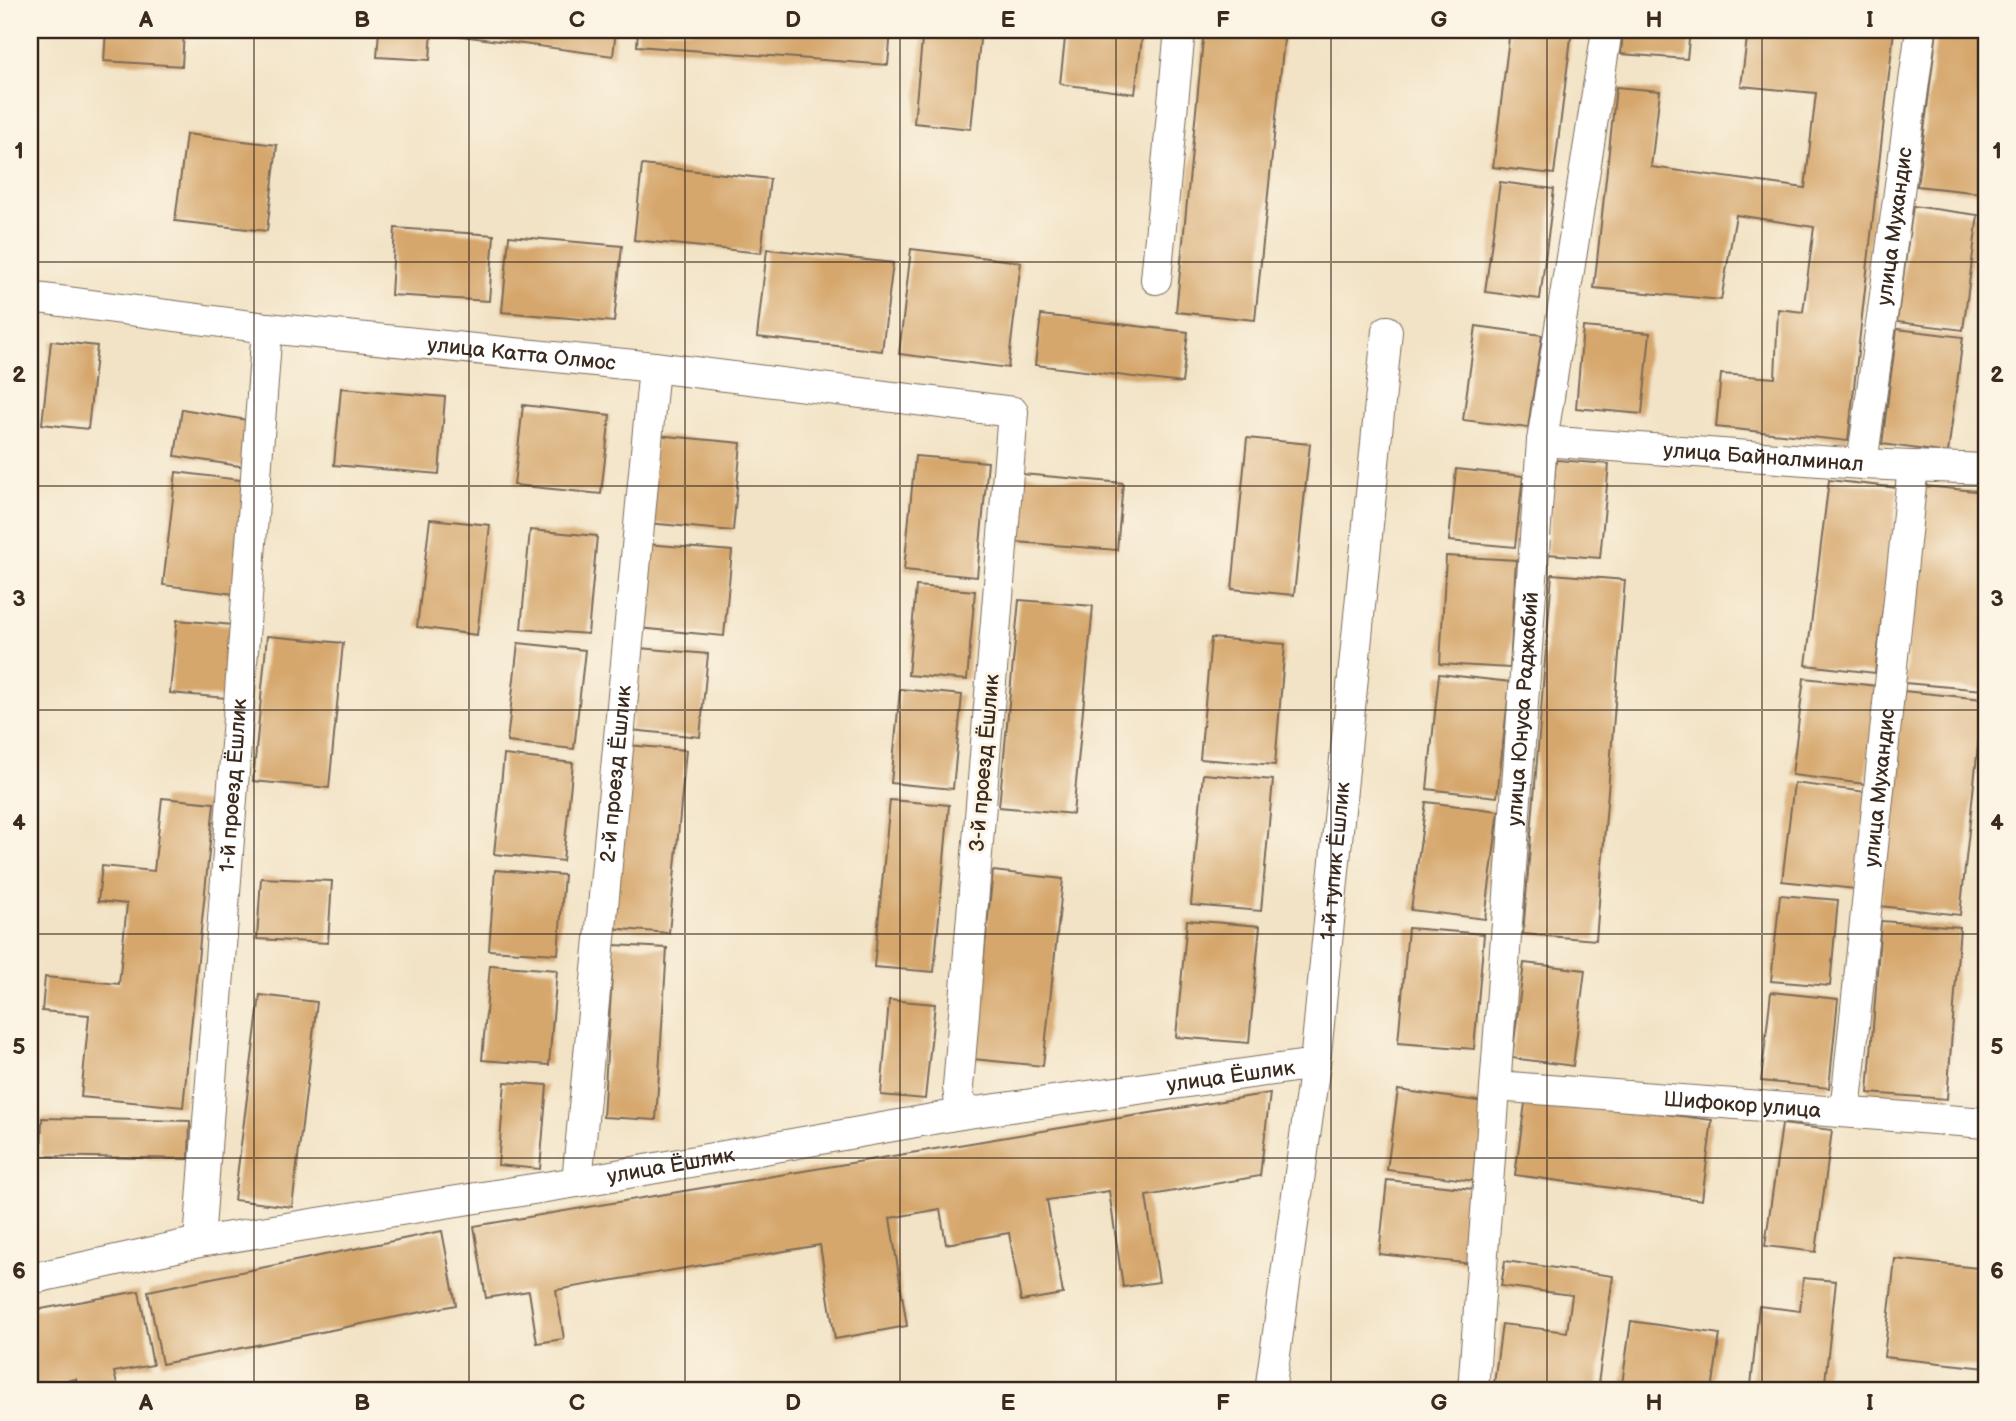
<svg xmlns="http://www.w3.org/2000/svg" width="2016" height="1421" font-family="'Balsamiq Sans',sans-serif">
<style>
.building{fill:#d6a76d}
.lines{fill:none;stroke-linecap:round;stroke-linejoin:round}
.street-casing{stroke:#7b6b59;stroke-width:32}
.street{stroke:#fff;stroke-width:30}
.grid{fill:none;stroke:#3b2a1e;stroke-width:2;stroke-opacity:0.55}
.labels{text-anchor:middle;stroke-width:6;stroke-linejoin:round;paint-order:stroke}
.street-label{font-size:21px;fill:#3b2a1e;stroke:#fcf5e5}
.neatline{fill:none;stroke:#3b2a1e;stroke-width:2.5}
.grid-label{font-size:23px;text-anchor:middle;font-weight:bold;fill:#3b2a1e}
</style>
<rect width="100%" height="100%" fill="#fcf5e5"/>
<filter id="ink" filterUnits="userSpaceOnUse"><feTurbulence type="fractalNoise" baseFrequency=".0143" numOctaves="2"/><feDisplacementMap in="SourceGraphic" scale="14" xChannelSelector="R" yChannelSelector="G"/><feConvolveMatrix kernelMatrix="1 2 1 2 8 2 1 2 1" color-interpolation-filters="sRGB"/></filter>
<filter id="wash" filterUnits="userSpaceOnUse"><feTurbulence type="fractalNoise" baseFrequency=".00686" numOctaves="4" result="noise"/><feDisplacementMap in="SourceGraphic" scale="28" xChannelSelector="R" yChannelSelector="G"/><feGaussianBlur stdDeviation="1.57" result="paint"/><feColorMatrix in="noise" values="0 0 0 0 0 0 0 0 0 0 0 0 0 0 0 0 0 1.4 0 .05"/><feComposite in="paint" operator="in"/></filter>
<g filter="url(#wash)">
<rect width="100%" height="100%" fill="#f2e3c6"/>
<g id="blocks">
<!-- building -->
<path class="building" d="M 106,30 L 184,30 L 182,66 L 104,61 Z
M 379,30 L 432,30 L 430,60 L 377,57 Z
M 447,30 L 616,30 L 613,56 L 446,34 Z
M 638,30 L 891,30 L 888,65 L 637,46 Z
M 923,30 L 981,30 L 971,129 L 914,123 Z
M 1066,30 L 1143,30 L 1135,94 L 1060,84 Z
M 1204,30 L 1285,30 L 1255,320 L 1176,312 Z
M 1510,30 L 1572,30 L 1554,174 L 1493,167 Z
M 1623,30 L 1690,30 L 1687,59 L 1621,54 Z
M 1748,30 L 1894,30 L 1848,441 L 1716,427 L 1721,374 L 1775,378 L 1778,309 L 1803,312 L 1814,227 L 1736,215 L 1721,300 L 1594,288 L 1616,87 L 1660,91 L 1651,167 L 1805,188 L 1816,93 L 1741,86 Z
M 1937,30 L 1986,30 L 1986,148 L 1980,193 L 1917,186 Z
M 186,134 L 277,145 L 267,231 L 175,221 Z
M 642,165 L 770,179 L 761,253 L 634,240 Z
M 1500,182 L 1554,189 L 1540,299 L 1485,292 Z
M 1913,206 L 1978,215 L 1963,330 L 1897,322 Z
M 395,228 L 494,235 L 489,301 L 391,295 Z
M 509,236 L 622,246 L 614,322 L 502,312 Z
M 767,249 L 893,263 L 882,351 L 757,337 Z
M 911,249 L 1021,262 L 1008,368 L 899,354 Z
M 1041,315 L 1188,332 L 1182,383 L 1035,365 Z
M 1476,326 L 1542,335 L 1528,428 L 1463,420 Z
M 1583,327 L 1650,333 L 1642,414 L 1576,408 Z
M 1897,329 L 1963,337 L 1948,453 L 1882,444 Z
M 51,341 L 97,346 L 88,429 L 42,424 Z
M 341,388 L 445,397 L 439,474 L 334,465 Z
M 523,405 L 610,415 L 601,494 L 514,485 Z
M 182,409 L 253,421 L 246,467 L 175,456 Z
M 656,435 L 741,443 L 733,531 L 648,523 Z
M 1247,438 L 1310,444 L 1294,595 L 1232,589 Z
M 915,456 L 988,462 L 977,577 L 904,570 Z
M 1556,460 L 1609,464 L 1600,558 L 1547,554 Z
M 1456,469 L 1523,476 L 1515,547 L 1449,541 Z
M 176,472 L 248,481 L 234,594 L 163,585 Z
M 1022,474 L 1123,483 L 1117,550 L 1016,542 Z
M 1829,480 L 1898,488 L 1875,673 L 1806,665 Z
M 1924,486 L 1986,492 L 1986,653 L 1983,690 L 1905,683 Z
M 430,519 L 490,525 L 477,635 L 417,627 Z
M 530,530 L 597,536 L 588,634 L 521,629 Z
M 646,544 L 732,551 L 724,636 L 638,628 Z
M 1446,556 L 1516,560 L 1510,668 L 1440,664 Z
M 1552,574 L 1625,580 L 1596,940 L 1523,934 Z
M 916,586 L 975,591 L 967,680 L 908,675 Z
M 1019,600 L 1093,606 L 1073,814 L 999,807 Z
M 177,620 L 233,625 L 226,698 L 170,693 Z
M 267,636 L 343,643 L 329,788 L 253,781 Z
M 1211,638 L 1285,644 L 1275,765 L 1200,759 Z
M 518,643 L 585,650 L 574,749 L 507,742 Z
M 639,648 L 708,654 L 700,737 L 631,730 Z
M 1439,674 L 1510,682 L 1497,797 L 1427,789 Z
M 1804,678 L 1877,686 L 1865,784 L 1792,775 Z
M 900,689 L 962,695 L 953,789 L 891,783 Z
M 1903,691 L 1983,699 L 1960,915 L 1880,906 Z
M 627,745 L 686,750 L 669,933 L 610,928 Z
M 504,755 L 573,763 L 563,861 L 494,854 Z
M 1203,774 L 1273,780 L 1261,911 L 1191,905 Z
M 1794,783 L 1867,792 L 1855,889 L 1782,881 Z
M 162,798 L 214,803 L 183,1107 L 81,1097 L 89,1015 L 42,1011 L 45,977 L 119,984 L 127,904 L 98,901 L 102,866 L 154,871 Z
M 890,800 L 949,805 L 934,972 L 874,967 Z
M 1426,802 L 1499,811 L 1485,919 L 1411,910 Z
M 495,870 L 564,875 L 558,954 L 489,950 Z
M 993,871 L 1063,879 L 1043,1066 L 973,1059 Z
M 261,878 L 332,881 L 328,943 L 257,939 Z
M 1780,895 L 1838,900 L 1830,986 L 1771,981 Z
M 1187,920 L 1260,926 L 1249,1043 L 1176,1037 Z
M 1881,921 L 1960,927 L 1947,1099 L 1868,1093 Z
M 1408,928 L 1484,934 L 1474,1049 L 1398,1043 Z
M 614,945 L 667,948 L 656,1120 L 603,1117 Z
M 1524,963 L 1585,970 L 1573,1066 L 1512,1058 Z
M 490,965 L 557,970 L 549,1065 L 482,1060 Z
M 1771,992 L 1838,999 L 1829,1088 L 1761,1081 Z
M 260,995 L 317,1002 L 292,1207 L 234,1200 Z
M 889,1000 L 935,1004 L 925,1099 L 881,1095 Z
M 505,1082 L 547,1085 L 540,1169 L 498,1165 Z
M 1398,1090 L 1492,1103 L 1482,1182 L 1387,1170 Z
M 1270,1093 L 1260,1176 L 1146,1196 L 1159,1282 L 1123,1287 L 1109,1191 L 1047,1200 L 1063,1294 L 1021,1301 L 1009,1233 L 946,1244 L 940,1209 L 890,1218 L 907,1326 L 835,1339 L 820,1245 L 556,1290 L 564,1339 L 537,1343 L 529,1291 L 486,1298 L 474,1226 Z
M 1526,1096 L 1712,1120 L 1702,1200 L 1515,1175 Z
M 42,1118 L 190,1121 L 189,1159 L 41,1156 Z
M 1782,1124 L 1832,1130 L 1816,1252 L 1765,1246 Z
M 1387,1180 L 1482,1190 L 1474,1264 L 1379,1254 Z
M 442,1231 L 456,1305 L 162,1364 L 148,1291 Z
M 1895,1259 L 1986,1269 L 1986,1368 L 1884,1357 Z
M 1505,1261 L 1613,1276 L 1597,1391 L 1493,1391 L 1502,1324 L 1567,1332 L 1572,1295 L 1501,1286 Z
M 1803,1278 L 1836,1281 L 1824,1391 L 1799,1391 L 1751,1386 L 1759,1306 L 1800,1311 Z
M 139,1291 L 153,1365 L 114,1372 L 117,1385 L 86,1391 L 78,1391 L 76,1379 L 30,1388 L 30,1311 Z
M 1631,1321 L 1720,1334 L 1712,1391 L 1621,1391 Z"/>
</g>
</g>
<g filter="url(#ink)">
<use href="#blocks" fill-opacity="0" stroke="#7b6b59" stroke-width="2"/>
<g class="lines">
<defs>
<g id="street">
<path d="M 1156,279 L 1180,30"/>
<path id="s1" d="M 30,297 L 267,328 L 654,367 L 1013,412 L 958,1087 L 961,1114"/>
<path id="s2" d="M 1542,441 L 1862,464 L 1986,469"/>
<path id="s3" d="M 1862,464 L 1921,30"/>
<path id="s4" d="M 1496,1086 L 1986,1123"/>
<path id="s5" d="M 1845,1112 L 1913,466"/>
<path id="s6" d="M 577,1182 L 654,367"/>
<path id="s7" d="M 199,1242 L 267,328"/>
<path id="s8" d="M 30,1279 L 199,1242 L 577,1182 L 961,1114 L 1315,1064"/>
<path id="s9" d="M 1270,1391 L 1315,1064 L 1387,331"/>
<path id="s10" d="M 1473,1391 L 1542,441 L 1607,30"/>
</g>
</defs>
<!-- street casing -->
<use href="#street" class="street-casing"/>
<!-- street -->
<use href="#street" class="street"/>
</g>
</g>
<!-- grid -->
<path class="grid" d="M 254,30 L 254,1391M 469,30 L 469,1391M 685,30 L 685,1391M 900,30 L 900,1391M 1116,30 L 1116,1391M 1331,30 L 1331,1391M 1547,30 L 1547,1391M 1762,30 L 1762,1391M 30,262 L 1986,262M 30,486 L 1986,486M 30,710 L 1986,710M 30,934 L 1986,934M 30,1158 L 1986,1158"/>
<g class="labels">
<!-- street labels -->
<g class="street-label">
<text dy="7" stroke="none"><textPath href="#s3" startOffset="240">улица Мухандис</textPath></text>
<text dy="7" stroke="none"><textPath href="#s1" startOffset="495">улица Катта Олмос</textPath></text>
<text dy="7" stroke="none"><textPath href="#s2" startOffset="222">улица Байналминал</textPath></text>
<text dy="7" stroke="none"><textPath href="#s10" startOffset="684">улица Юнуса Раджабий</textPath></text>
<text transform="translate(984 763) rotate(-85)" y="7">3-й проезд Ёшлик</text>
<text dy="7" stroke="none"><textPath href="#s6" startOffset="410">2-й проезд Ёшлик</textPath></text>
<text dy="7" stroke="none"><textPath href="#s7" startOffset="458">1-й проезд Ёшлик</textPath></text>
<text dy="7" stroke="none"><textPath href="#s5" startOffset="326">улица Мухандис</textPath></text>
<text dy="7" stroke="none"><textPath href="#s9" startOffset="534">1-й тупик Ёшлик</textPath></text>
<text dy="7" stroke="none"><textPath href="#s8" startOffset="1218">улица Ёшлик</textPath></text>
<text dy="7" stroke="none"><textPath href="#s4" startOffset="247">Шифокор улица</textPath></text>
<text dy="7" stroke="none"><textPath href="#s8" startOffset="651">улица Ёшлик</textPath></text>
</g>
</g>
<!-- margin -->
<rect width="2016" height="1421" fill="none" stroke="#fcf5e5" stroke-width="77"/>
<rect x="38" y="38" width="1940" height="1344" class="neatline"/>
<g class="grid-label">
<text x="146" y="27">A</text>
<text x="362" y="27">B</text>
<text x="577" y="27">C</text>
<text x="793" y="27">D</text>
<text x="1008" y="27">E</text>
<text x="1223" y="27">F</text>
<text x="1439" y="27">G</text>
<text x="1654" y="27">H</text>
<text x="1870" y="27">I</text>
<text x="19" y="158">1</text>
<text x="1997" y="158">1</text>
<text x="19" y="382">2</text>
<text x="1997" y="382">2</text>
<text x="19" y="606">3</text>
<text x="1997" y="606">3</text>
<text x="19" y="830">4</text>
<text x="1997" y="830">4</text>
<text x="19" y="1054">5</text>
<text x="1997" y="1054">5</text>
<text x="19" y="1278">6</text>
<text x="1997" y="1278">6</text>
<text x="146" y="1410">A</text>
<text x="362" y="1410">B</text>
<text x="577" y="1410">C</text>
<text x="793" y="1410">D</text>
<text x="1008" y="1410">E</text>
<text x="1223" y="1410">F</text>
<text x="1439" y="1410">G</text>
<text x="1654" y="1410">H</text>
<text x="1870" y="1410">I</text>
</g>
</svg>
